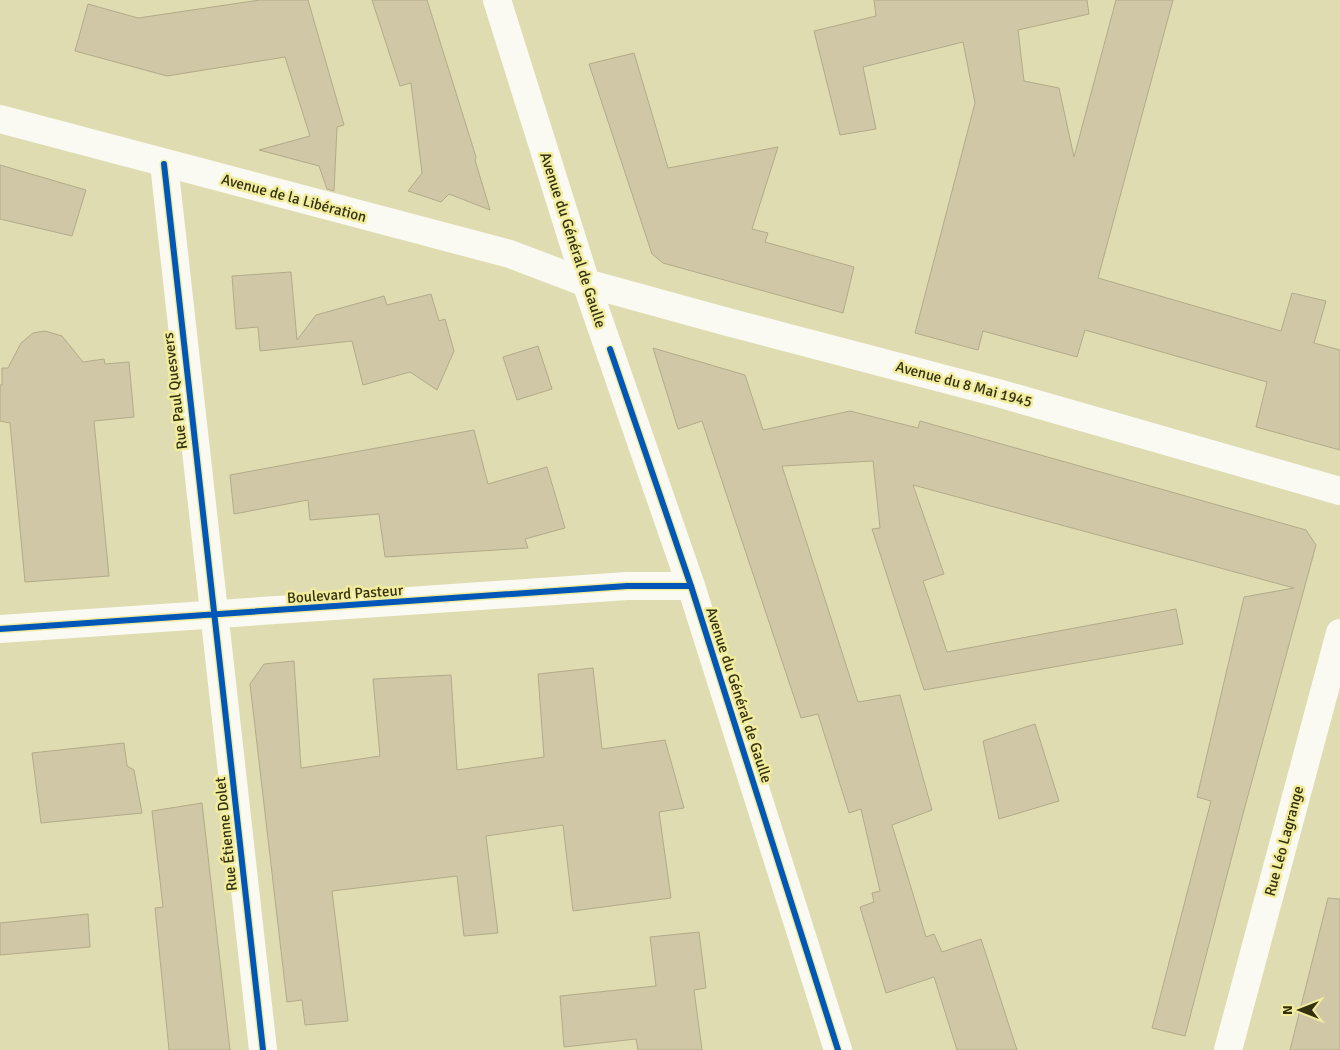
<svg xmlns="http://www.w3.org/2000/svg" width="1340" height="1050" font-family="Signika,sans-serif">
<style>
.building{fill:#d0c7a6;stroke:#b2aa89}
.lines{fill:none;stroke-linecap:round;stroke-linejoin:round}
.minor{stroke:#fafaf3;stroke-width:28}
.major{stroke:#fafaf3;stroke-width:28}
.cycleway-casing{stroke:#f2ed9e;stroke-width:9}
.cycleway{stroke:#0057b8;stroke-width:6}
.labels{text-anchor:middle;stroke-width:5;stroke-linejoin:round;paint-order:stroke}
.street-label{font-size:15px;fill:#32300f;stroke:#f2ed9e}
</style>
<rect width="100%" height="100%" fill="#dfdcb1"/>
<!-- building -->
<path class="building" d="M 260,0 L 308,0 L 344,125 L 337,127 L 334,191 L 327,189 L 319,166 L 259,150 L 310,136 L 285,57 L 167,76 L 75,51 L 88,4 L 138,18 Z
M 372,0 L 427,0 L 476,157 L 475,160 L 490,210 L 449,194 L 441,202 L 408,191 L 422,173 L 411,83 L 400,86 Z
M 874,0 L 1087,0 L 1089,14 L 1018,30 L 1024,81 L 1059,88 L 1074,157 L 1116,0 L 1173,0 L 1098,278 L 1281,331 L 1292,293 L 1326,301 L 1314,343 L 1340,350 L 1340,450 L 1256,427 L 1267,382 L 1085,330 L 1077,357 L 983,331 L 978,350 L 915,333 L 975,103 L 963,42 L 863,67 L 876,129 L 840,135 L 814,31 L 876,16 Z
M 634,53 L 668,168 L 778,147 L 752,229 L 768,233 L 765,242 L 854,267 L 843,313 L 663,263 L 652,254 L 589,64 Z
M 0,165 L 86,190 L 72,236 L 0,219 Z
M 291,272 L 297,340 L 316,315 L 384,296 L 387,305 L 431,294 L 439,321 L 445,319 L 454,351 L 437,390 L 410,372 L 363,385 L 352,341 L 260,351 L 258,327 L 236,329 L 232,276 Z
M 45,331 L 62,336 L 83,362 L 104,359 L 105,364 L 129,362 L 134,417 L 94,421 L 109,576 L 25,582 L 10,423 L 0,421 L 0,385 L 2,385 L 2,368 L 8,368 L 21,343 L 33,333 Z
M 538,346 L 552,389 L 517,400 L 503,357 Z
M 653,348 L 745,375 L 763,430 L 850,411 L 918,428 L 920,421 L 1306,530 L 1316,545 L 1243,814 L 1185,1036 L 1152,1028 L 1211,801 L 1197,797 L 1244,597 L 1294,588 L 913,485 L 944,574 L 923,581 L 947,652 L 1176,609 L 1183,644 L 924,690 L 872,529 L 880,528 L 873,461 L 782,466 L 858,702 L 900,695 L 932,810 L 892,825 L 926,937 L 934,934 L 942,952 L 981,939 L 1017,1050 L 957,1050 L 934,977 L 886,993 L 860,907 L 874,902 L 872,893 L 880,891 L 861,809 L 849,813 L 818,714 L 801,718 L 702,421 L 678,429 Z
M 474,430 L 488,484 L 547,467 L 565,528 L 525,539 L 528,548 L 385,557 L 379,514 L 310,520 L 308,500 L 234,514 L 230,475 Z
M 294,661 L 301,768 L 380,756 L 373,679 L 451,675 L 457,770 L 544,757 L 538,674 L 593,668 L 602,749 L 665,740 L 684,808 L 659,812 L 671,898 L 573,911 L 563,825 L 486,836 L 498,933 L 464,936 L 457,876 L 332,891 L 348,1021 L 305,1025 L 302,1000 L 287,1002 L 250,684 L 264,664 Z
M 1035,724 L 1059,801 L 999,819 L 983,741 Z
M 124,743 L 127,766 L 134,770 L 142,813 L 41,823 L 32,753 Z
M 202,803 L 230,1050 L 169,1050 L 155,908 L 163,907 L 152,811 Z
M 1328,898 L 1340,899 L 1340,1050 L 1290,1050 Z
M 88,914 L 90,947 L 0,955 L 0,923 Z
M 699,932 L 706,988 L 694,990 L 702,1050 L 638,1050 L 636,1039 L 564,1047 L 560,996 L 656,986 L 650,937 Z"/>
<g class="lines">
<!-- minor -->
<path class="minor" d="M 0,119 L 510,254 L 586,283
M 164,164 L 263,1050
M 0,629 L 627,586 L 691,586"/>
<!-- major -->
<path class="major" d="M 497,0 L 586,283 L 691,586 L 838,1050
M 586,283 L 724,321 L 998,393 L 1340,491
M 1228,1050 L 1340,633"/>
<defs>
<path id="cycleway" d="M 164,164 L 263,1050
M 610,349 L 691,586 L 838,1050
M 0,629 L 627,586 L 691,586"/>
</defs>
<!-- cycleway casing -->
<use href="#cycleway" class="cycleway-casing"/>
<!-- cycleway -->
<use href="#cycleway" class="cycleway"/>
</g>
<g class="labels">
<!-- street labels -->
<g class="street-label">
<text transform="translate(294 198) rotate(15)" y="5">Avenue de la Libération</text>
<text transform="translate(573 240) rotate(72)" y="5">Avenue du Général de Gaulle</text>
<text transform="translate(964 384) rotate(15)" y="5">Avenue du 8 Mai 1945</text>
<text transform="translate(175 391) rotate(-97)" y="5">Rue Paul Quesvers</text>
<text transform="translate(345 594) rotate(-4)" y="5">Boulevard Pasteur</text>
<text transform="translate(739 695) rotate(72)" y="5">Avenue du Général de Gaulle</text>
<text transform="translate(226 834) rotate(-96)" y="5">Rue Étienne Dolet</text>
<text transform="translate(1284 841) rotate(-75)" y="5">Rue Léo Lagrange</text>
</g>
</g>
<!-- north arrow -->
<g transform="translate(1300 1010) rotate(270)" stroke="#f2ed9e" stroke-width="4" paint-order="stroke">
<path d="M0-4L9 19L0 12L-9 19Z" fill="#32300f"/>
<text y="-8" font-size="14" font-weight="bold" text-anchor="middle" fill="#32300f">N</text>
</g>
</svg>
